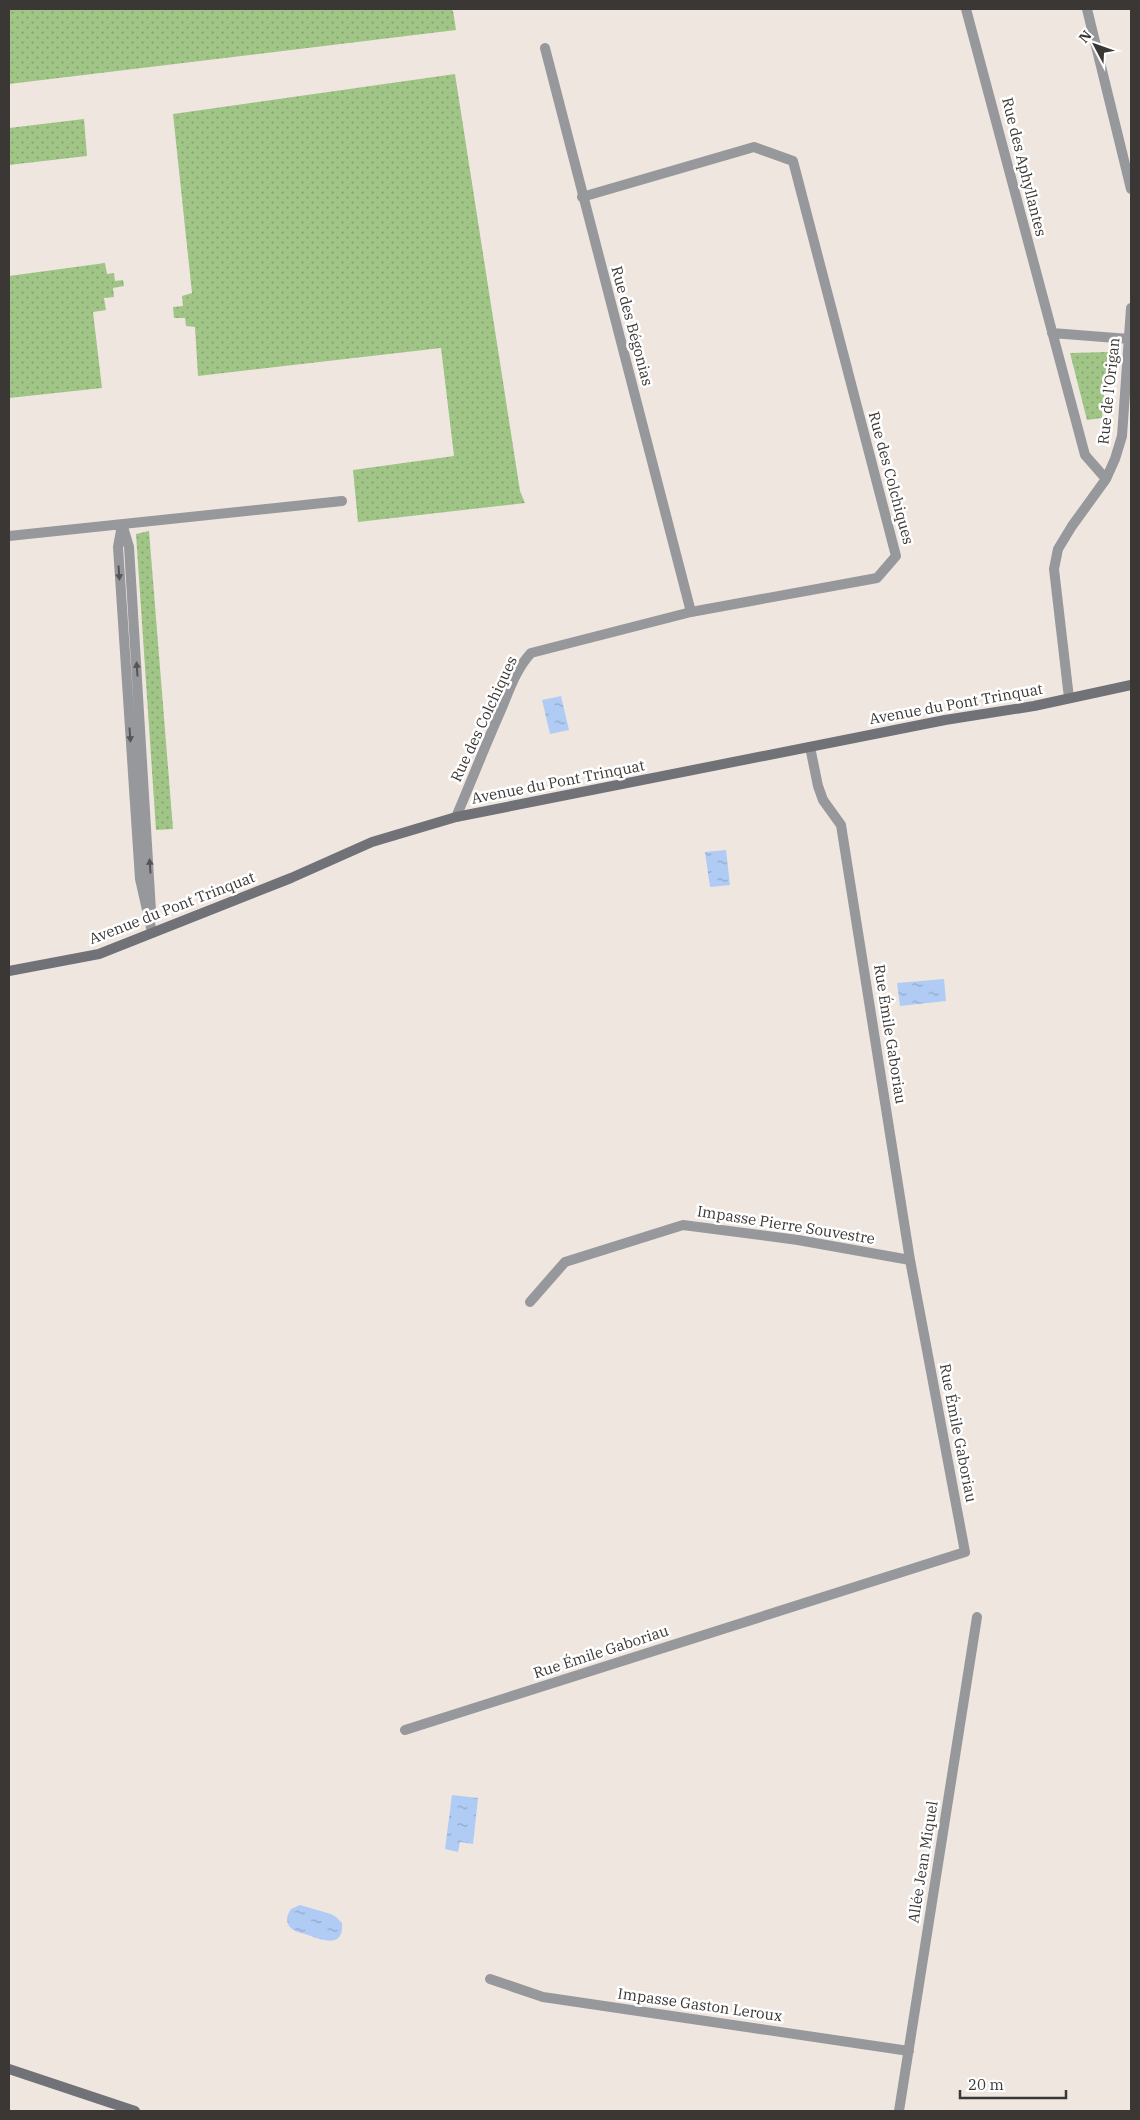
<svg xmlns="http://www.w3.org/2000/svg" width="1140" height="2120" font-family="'IBM Plex Serif',serif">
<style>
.grass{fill:url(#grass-dots)}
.water{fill:url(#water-ripples)}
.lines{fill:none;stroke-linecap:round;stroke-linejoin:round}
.street{stroke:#97989c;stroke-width:10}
.secondary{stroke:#707278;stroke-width:10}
.oneway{fill:#575453}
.labels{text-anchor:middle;stroke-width:5;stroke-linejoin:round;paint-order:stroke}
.street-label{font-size:15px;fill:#3b3734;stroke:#fff}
</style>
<defs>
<pattern id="grass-dots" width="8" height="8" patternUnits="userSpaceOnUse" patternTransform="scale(1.25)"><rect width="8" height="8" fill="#a0c587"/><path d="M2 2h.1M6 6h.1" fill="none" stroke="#84a16f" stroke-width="1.8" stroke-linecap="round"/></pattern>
<pattern id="water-ripples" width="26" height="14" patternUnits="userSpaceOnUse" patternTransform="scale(1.25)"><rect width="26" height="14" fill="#b0ccf5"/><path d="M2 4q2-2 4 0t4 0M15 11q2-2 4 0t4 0" fill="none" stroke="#90a6c7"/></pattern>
</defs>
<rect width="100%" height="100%" fill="#f0e6e0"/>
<!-- grass -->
<path class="grass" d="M 13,9 L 450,9 L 453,11 L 456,30 L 9,84 L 9,10 Z
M 455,74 L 520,491 L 525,503 L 358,522 L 353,470 L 454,456 L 441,348 L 198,376 L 195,327 L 186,326 L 185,318 L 174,318 L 173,307 L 183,306 L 182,296 L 192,293 L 173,114 Z
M 84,119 L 87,156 L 9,165 L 9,128 Z
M 105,263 L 107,274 L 114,273 L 115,281 L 123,280 L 124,286 L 113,288 L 114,297 L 104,298 L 106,310 L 93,312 L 102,388 L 9,398 L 9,276 Z
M 1108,352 L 1102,418 L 1087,420 L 1070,353 Z
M 149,531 L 173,829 L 156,830 L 136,534 Z"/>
<!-- water -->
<path class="water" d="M 561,696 L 569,730 L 550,734 L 542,700 Z
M 726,850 L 730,885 L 710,887 L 705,852 Z
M 944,979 L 946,1001 L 900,1006 L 897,983 Z
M 452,1795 L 478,1798 L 473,1844 L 460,1842 L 458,1852 L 445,1849 Z
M 300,1905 L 331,1914 L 336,1917 L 342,1923 C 344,1949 322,1940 308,1935 C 302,1933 294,1932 290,1927 C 285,1921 287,1915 291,1909 Z"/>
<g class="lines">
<!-- street -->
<path class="street" d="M 966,9 L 1085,455 L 1106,479
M 1087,9 L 1131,189
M 545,48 L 691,612
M 1052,333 L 1129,339
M 122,525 L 118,547 L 140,879 L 152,932
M 123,527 L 129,547 L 151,911
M 9,536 L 342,501
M 1069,698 L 1054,569 L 1058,549 L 1072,526 L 1106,479 L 1115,459 L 1122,436 L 1131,308
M 456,817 C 471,782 485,746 501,710 C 509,691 516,669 531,653 L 691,612 L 877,578 L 896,556 L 793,161 L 754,147 L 582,197
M 530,1302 L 565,1262 L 683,1225 L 798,1240 L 910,1260
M 405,1730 L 965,1552 L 910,1260 L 841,825 L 823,800 L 818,786 L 810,747
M 490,1979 L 543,1997 L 909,2051
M 899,2111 L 977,1617"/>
<!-- secondary -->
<path class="secondary" d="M 9,971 L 99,954 L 291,878 L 372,842 L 456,817 L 945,720 L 1034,706 L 1131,685
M 9,2069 L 135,2111"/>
</g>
<!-- one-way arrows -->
<defs><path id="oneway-solid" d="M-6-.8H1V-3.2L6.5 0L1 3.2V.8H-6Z" transform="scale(1.25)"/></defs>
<g class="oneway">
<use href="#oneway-solid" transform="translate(119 573) rotate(86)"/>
<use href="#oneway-solid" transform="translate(137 669) rotate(-94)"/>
<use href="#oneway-solid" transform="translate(130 735) rotate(86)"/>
<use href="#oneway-solid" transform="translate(150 866) rotate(-94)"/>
</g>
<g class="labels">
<!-- street labels -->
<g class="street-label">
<text transform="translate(1024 167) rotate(76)" y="5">Rue des Aphyllantes</text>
<text transform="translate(632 326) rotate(75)" y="5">Rue des Bégonias</text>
<text transform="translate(1109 391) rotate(-84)" y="5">Rue de l'Origan</text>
<text transform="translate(891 478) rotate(75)" y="5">Rue des Colchiques</text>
<text transform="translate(956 704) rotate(-10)" y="5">Avenue du Pont Trinquat</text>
<text transform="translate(484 719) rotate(-65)" y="5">Rue des Colchiques</text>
<text transform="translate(558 782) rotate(-11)" y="5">Avenue du Pont Trinquat</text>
<text transform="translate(172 908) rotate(-21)" y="5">Avenue du Pont Trinquat</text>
<text transform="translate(890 1034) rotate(81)" y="5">Rue Émile Gaboriau</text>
<text transform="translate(786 1225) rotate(9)" y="5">Impasse Pierre Souvestre</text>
<text transform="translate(958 1433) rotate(79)" y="5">Rue Émile Gaboriau</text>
<text transform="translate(601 1652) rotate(-18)" y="5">Rue Émile Gaboriau</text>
<text transform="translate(923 1862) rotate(-81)" y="5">Allée Jean Miquel</text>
<text transform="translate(700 2005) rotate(8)" y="5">Impasse Gaston Leroux</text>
</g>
</g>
<!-- border -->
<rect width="1140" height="2120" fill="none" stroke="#3b3734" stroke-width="20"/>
<!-- north arrow -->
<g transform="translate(1095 45) rotate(311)" stroke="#ffffff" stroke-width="4" paint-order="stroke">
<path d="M0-4L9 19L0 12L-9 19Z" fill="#3b3734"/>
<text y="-8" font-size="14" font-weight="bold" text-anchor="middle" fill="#3b3734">N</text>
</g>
<!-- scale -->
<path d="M960 2090v8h106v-8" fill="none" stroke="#3b3734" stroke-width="2.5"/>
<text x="968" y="2090" font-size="15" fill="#3b3734" stroke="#ffffff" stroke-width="4" paint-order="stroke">20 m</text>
</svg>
